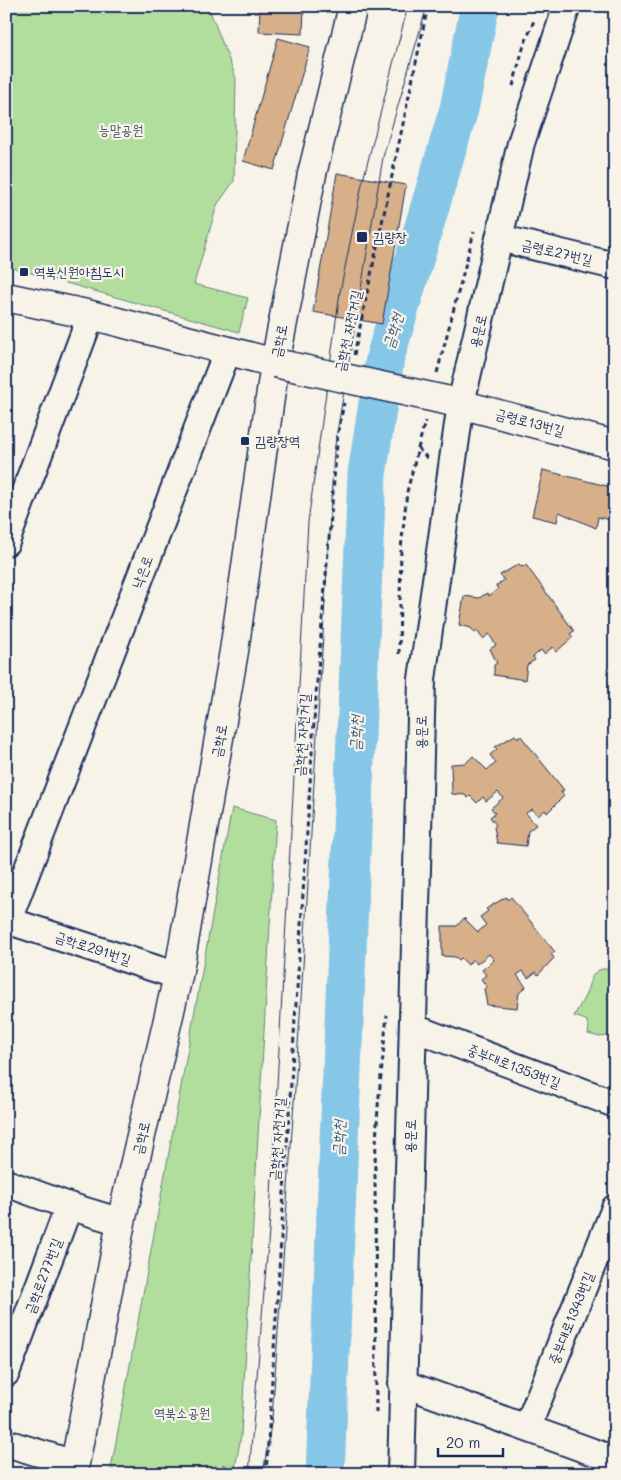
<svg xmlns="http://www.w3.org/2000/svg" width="621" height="1480" font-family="Mali,'Poor Story',sans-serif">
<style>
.green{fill:#b1de9c;stroke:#66867d}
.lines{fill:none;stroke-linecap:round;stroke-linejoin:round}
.river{stroke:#86c7e7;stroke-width:39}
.building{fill:#d7af88;stroke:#1b2f5e}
.minor-casing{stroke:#1b2f5e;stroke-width:30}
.secondary-casing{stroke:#1b2f5e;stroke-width:31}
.path{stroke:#1b2f5e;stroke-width:3;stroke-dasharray:5 4;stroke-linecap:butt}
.minor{stroke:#f7f3e8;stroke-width:26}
.secondary{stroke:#f7f3e8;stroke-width:28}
.tram{stroke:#1b2f5e;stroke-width:1}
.secondary-bridge-casing{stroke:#1b2f5e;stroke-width:31;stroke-linecap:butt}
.path-bridge{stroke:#1b2f5e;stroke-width:3;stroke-dasharray:5 4;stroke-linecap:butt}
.secondary-bridge{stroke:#f7f3e8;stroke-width:28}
.poi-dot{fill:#1b2f5e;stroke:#f7f3e8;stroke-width:2}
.labels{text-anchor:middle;stroke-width:4.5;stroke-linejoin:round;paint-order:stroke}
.park-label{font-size:14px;fill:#39526a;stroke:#f7f3e8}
.poi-label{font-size:14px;fill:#1b2f5e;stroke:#f7f3e8;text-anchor:start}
.street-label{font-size:14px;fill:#1b2f5e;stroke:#f7f3e8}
.water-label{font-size:15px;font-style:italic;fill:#365580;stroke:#f7f3e8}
</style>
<rect width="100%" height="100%" fill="#f7f3e8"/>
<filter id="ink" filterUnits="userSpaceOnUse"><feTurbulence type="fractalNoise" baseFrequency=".02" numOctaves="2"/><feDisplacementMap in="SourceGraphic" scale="10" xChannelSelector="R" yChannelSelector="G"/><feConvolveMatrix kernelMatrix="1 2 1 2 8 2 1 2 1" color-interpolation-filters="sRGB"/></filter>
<g filter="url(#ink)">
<!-- green -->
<path class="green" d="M 6,6 L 208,6 L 236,78 L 234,181 L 217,205 L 194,284 L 248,298 L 239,332 L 6,266 Z
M 232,808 L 276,820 L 241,1436 L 234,1474 L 110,1474 Z
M 602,969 L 615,969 L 615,1035 L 600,1037 L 588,1034 L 589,1028 L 586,1020 L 574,1016 C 577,1010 581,1004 584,998 C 590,987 589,972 602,969 Z"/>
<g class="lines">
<!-- river -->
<path class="river" d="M 325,1474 L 367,474 L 385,358 L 459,109 L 480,6"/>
</g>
<!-- building -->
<path class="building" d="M 260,6 L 304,6 L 303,34 L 259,32 Z
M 278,38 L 310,47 L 274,170 L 243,161 Z
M 337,173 L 406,185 L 382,324 L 313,312 Z
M 543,470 L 615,488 L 615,521 L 598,517 L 596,528 L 559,512 L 557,522 L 532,516 Z
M 519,564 L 522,567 L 526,565 L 574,631 L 570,634 L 573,637 L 556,652 L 553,647 L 544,654 L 541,650 L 533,657 L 535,660 L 527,665 L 525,680 L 494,675 L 494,665 L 497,663 L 490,649 L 496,645 L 489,634 L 483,639 L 477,631 L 475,633 L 471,628 L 459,625 L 464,596 L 479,598 L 487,593 L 489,596 L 498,589 L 496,586 L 504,580 L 500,575 Z
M 515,735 L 518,738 L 520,735 L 564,790 L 561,792 L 564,796 L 547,813 L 545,810 L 538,816 L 532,809 L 526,813 L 536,825 L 528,831 L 526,846 L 497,843 L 494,827 L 496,825 L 490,817 L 495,813 L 491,808 L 503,798 L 498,792 L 486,801 L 483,797 L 477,803 L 470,796 L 468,798 L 465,795 L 452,794 L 451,764 L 466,763 L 473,756 L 487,770 L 496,763 L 490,755 L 497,749 L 495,747 Z
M 506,897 L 508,900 L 511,897 L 555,952 L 551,954 L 554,958 L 538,975 L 536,972 L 528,978 L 523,971 L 517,975 L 526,987 L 519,993 L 517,1008 L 487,1005 L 484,989 L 487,987 L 481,979 L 486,975 L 482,970 L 494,960 L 489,954 L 477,964 L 473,959 L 468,965 L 461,958 L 459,960 L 455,957 L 442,956 L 442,926 L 457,926 L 464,918 L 478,932 L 486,925 L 480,917 L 488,911 L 486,909 Z"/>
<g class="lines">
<defs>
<path id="minor" d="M 499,238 L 615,266
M 6,542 L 91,315
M 6,920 L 178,976
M 6,925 L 227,352
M 414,1028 L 615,1104
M 6,1183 L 69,1206 L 121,1222
M 6,1373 L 69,1206
M 402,1383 L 615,1460
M 527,1428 L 615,1208
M 6,1443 L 75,1464
M 401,1474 L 422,679 L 461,403 L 521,143 L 567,6"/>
<path id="secondary" d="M 6,297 L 91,315 L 275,363
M 445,400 L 615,445
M 73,1474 L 121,1222 L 178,976 L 234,651 L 275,363 L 312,174 L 353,6"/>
</defs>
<!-- minor casing -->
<use href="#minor" class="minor-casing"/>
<!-- secondary casing -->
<use href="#secondary" class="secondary-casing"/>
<!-- path -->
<path class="path" d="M 513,86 L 523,48 L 535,18
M 354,355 L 428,6
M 437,373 L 474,232
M 418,448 L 429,460
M 399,654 L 401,549 L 407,492 L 425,421
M 376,1413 L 375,1163 L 378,1106 L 387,1015
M 266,1474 L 315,706 L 338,432 L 344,403"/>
<!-- minor -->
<use href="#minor" class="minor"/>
<!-- secondary -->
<use href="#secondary" class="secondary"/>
<!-- tram -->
<path class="tram" d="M 249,1474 L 269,1231 L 308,522 L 340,292 L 362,184 L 408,6
M 263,1474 L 272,1418 L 300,1016 L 334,451 L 383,157 L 427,6"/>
<defs>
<path id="secondary-bridge" d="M 275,363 L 445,400"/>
</defs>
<!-- secondary-bridge casing -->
<use href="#secondary-bridge" class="secondary-bridge-casing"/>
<!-- path-bridge -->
<path class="path-bridge" d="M 222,1466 L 300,1474"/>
<!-- secondary-bridge -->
<use href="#secondary-bridge" class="secondary-bridge"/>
</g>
</g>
<!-- markers -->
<g class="poi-dot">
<rect x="356" y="231" width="12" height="12" rx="2.5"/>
<rect x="19" y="267" width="10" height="10" rx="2.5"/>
<rect x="240" y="436" width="10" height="10" rx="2.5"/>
</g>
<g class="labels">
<!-- park labels -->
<g class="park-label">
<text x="121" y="135">능말공원</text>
<text x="182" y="1418">역북소공원</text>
</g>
<!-- poi labels -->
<g class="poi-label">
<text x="373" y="242">김량장</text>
<text x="34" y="277">역북신원아침도시</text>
<text x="255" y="446">김량장역</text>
</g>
<!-- street labels -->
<g class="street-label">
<text transform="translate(557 252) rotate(13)" y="5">금령로27번길</text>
<text transform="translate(348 331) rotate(-78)" y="5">금학천 자전거길</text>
<text transform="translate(478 331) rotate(-77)" y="5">용문로</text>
<text transform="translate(279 341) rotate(-79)" y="5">금학로</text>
<text transform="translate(530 422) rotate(15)" y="5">금령로13번길</text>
<text transform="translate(142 572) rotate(-69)" y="5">낙은로</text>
<text transform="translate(421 732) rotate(-89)" y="5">용문로</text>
<text transform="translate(302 735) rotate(-86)" y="5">금학천 자전거길</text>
<text transform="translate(219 741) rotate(-80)" y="5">금학로</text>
<text transform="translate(93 948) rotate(18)" y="5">금학로291번길</text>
<text transform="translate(514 1066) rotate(21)" y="5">중부대로1353번길</text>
<text transform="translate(410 1136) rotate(-88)" y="5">용문로</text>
<text transform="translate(141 1138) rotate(-77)" y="5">금학로</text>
<text transform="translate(277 1139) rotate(-86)" y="5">금학천 자전거길</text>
<text transform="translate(43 1276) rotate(-69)" y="5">금학로277번길</text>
<text transform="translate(571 1318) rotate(-68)" y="5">중부대로1343번길</text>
</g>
<!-- water labels -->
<g class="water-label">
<text transform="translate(393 331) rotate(-73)" y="5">금학천</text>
<text transform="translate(356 733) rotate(-88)" y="5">금학천</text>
<text transform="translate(339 1138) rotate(-88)" y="5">금학천</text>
</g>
</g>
<!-- margin -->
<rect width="621" height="1480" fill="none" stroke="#f7f3e8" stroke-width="25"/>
<rect x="12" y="12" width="596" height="1455" fill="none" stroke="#1b2f5e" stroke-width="2" filter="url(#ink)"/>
<!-- scale -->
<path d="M438 1448v8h65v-8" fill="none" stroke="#1b2f5e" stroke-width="2.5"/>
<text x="446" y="1448" font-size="15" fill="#1b2f5e" stroke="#f7f3e8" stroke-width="4" paint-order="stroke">20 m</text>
</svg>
